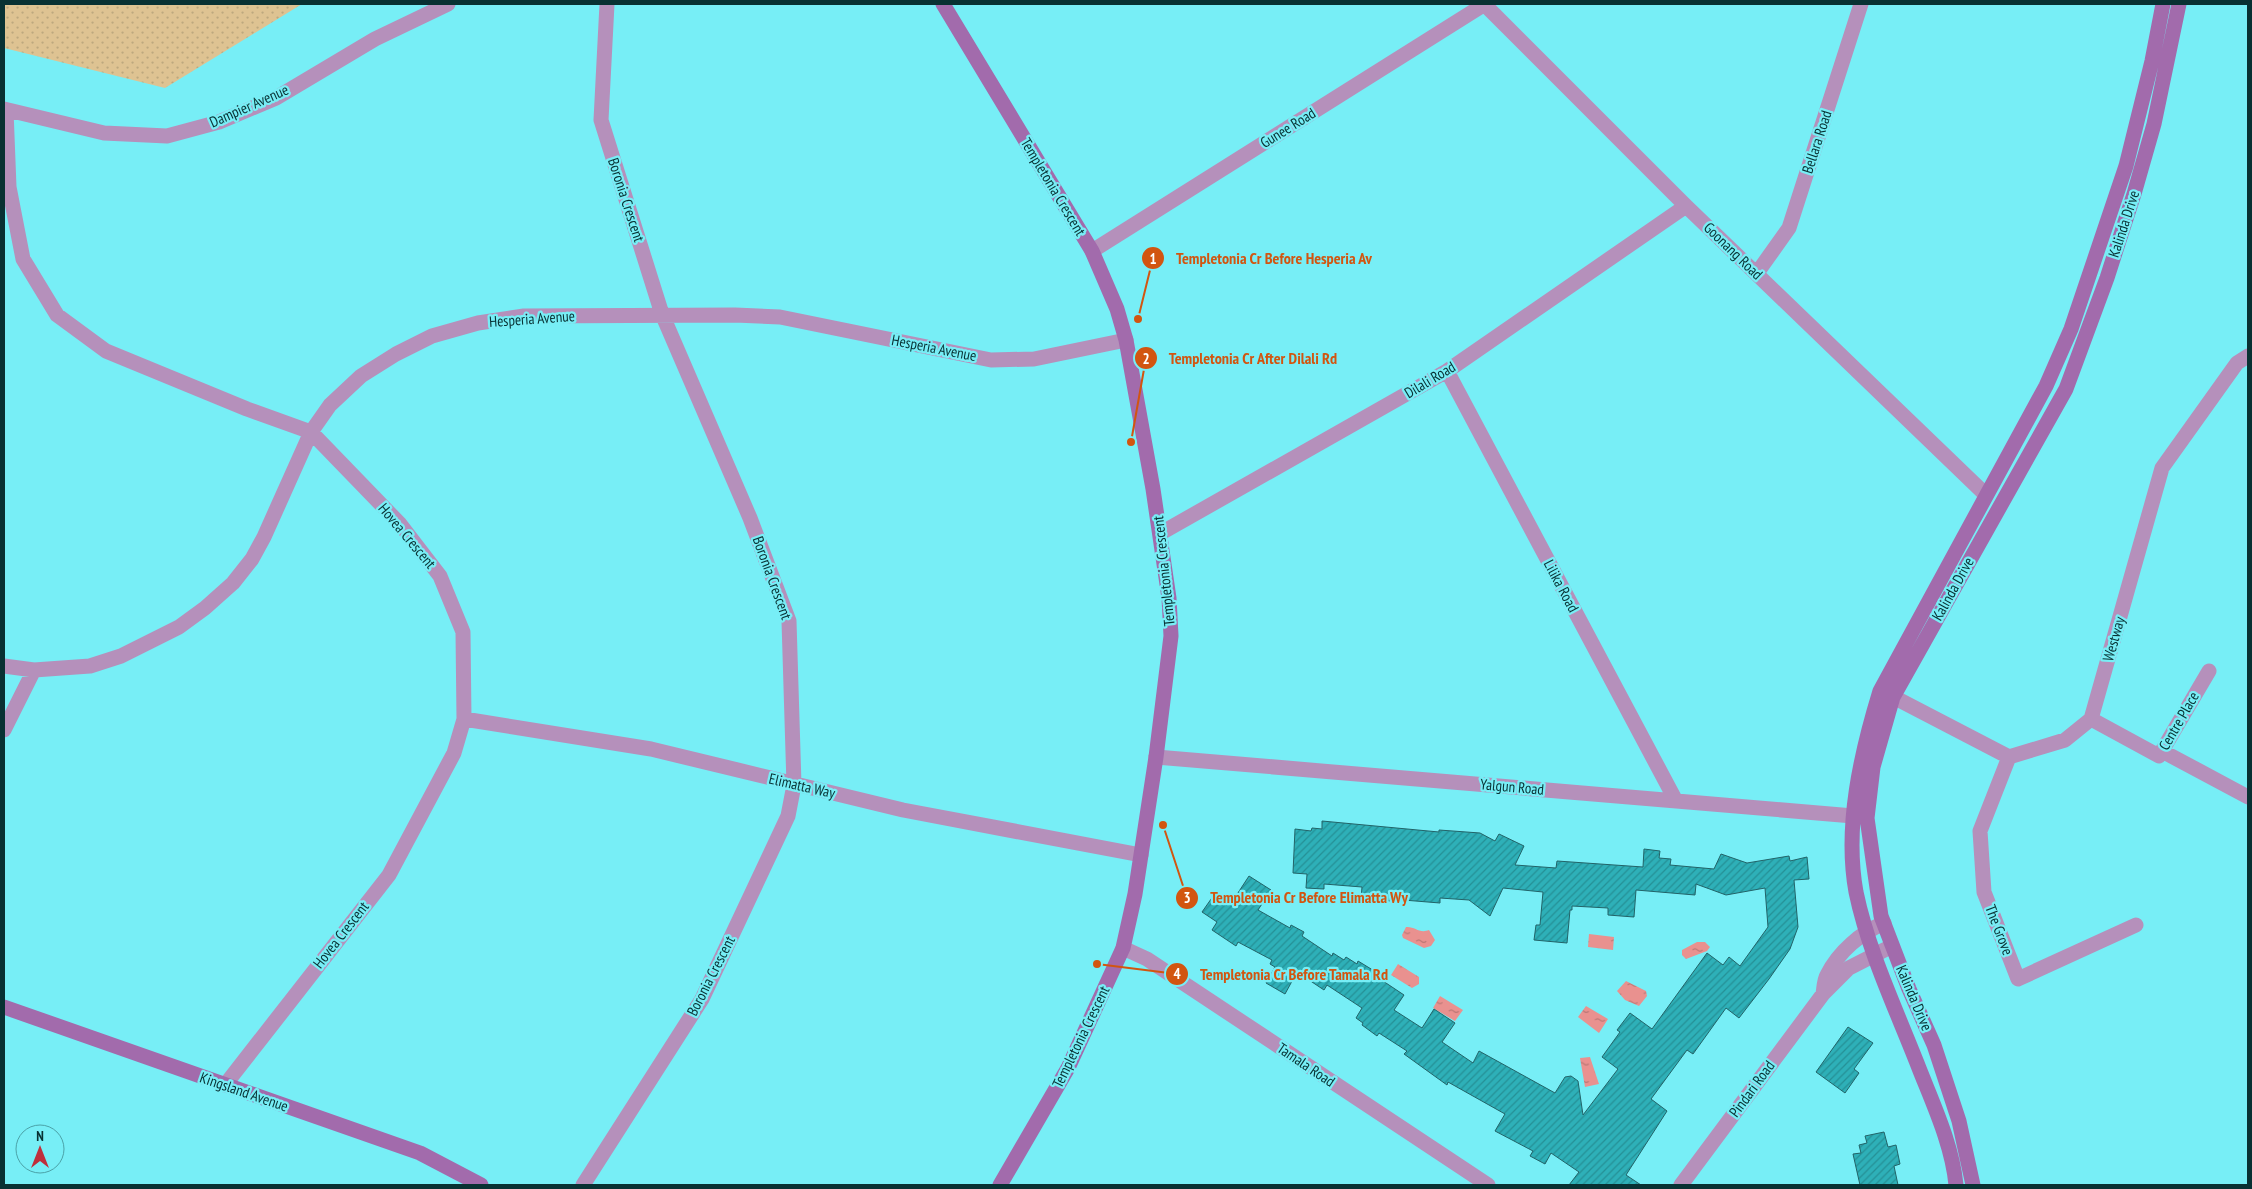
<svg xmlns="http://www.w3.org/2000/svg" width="2252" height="1189" font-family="'PT Sans Narrow',sans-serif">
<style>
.grass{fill:url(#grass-dots)}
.water{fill:url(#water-ripples)}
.building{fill:url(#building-hatch);stroke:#226368}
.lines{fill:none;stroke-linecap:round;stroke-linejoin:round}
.street{stroke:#b590bb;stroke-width:15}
.secondary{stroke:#a26bac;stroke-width:15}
.labels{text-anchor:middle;stroke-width:4.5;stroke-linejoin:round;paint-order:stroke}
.street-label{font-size:15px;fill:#083133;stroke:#77eef6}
.leader{fill:none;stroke:#d25510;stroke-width:2}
.callout-dot{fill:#d25510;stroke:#77eef6;stroke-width:2}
.mark-label{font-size:15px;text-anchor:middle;font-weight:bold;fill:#fff}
.callout-label{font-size:16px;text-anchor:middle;font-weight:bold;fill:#d25510;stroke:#77eef6;stroke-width:4.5;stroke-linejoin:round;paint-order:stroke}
</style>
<defs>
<pattern id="grass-dots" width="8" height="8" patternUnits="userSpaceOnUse" patternTransform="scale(1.25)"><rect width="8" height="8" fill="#dec392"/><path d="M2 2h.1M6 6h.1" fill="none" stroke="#bda87e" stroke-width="1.8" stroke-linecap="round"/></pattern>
<pattern id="water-ripples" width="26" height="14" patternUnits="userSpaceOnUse" patternTransform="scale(1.25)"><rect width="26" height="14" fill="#e9918f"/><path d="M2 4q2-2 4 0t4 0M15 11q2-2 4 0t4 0" fill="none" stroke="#bb7775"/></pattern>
<pattern id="building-hatch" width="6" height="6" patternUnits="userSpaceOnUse" patternTransform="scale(1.25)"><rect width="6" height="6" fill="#2eb0b8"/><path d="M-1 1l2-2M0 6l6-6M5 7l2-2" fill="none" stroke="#259096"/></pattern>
</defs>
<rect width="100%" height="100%" fill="#77eef6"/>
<!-- grass -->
<path class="grass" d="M 4,4 L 302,4 L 165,88 L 4,48 Z"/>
<!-- water -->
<path class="water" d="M 1406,927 C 1415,926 1419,934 1429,930 L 1435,940 L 1431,946 L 1424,948 L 1403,938 L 1402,935 Z
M 1589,934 L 1614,937 L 1613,950 L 1588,947 Z
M 1697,942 L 1705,942 L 1710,947 L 1707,951 L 1686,959 L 1682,955 L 1682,950 Z
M 1398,964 L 1419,977 L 1419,984 L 1412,988 L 1391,975 Z
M 1626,981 L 1646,991 L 1647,996 L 1639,1006 L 1625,1000 L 1617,991 Z
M 1440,996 L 1463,1010 L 1455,1021 L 1433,1008 Z
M 1586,1006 L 1608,1019 L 1599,1033 L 1578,1017 Z
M 1590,1057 L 1599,1084 L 1585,1087 L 1580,1058 Z"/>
<!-- building -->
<path class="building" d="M 1322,821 L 1439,832 L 1439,830 L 1480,833 L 1495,841 L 1499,834 L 1524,846 L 1515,865 L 1556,868 L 1557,861 L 1643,867 L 1644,849 L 1660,851 L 1659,858 L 1671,859 L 1670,865 L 1714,869 L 1721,854 L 1747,863 L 1789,856 L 1790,861 L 1807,857 L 1809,879 L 1794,880 L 1798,927 L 1790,949 L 1769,979 L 1739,1018 L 1726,1008 L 1693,1054 L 1687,1050 L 1651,1099 L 1667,1111 L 1626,1175 L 1641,1185 L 1569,1185 L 1579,1172 L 1551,1153 L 1545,1164 L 1530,1156 L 1533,1151 L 1495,1131 L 1505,1114 L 1448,1082 L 1447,1085 L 1404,1054 L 1407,1051 L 1379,1033 L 1377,1036 L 1362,1025 L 1363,1023 L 1356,1018 L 1362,1008 L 1327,985 L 1324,990 L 1297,972 L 1285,994 L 1266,983 L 1275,967 L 1270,964 L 1272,960 L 1238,942 L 1236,946 L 1212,930 L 1217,922 L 1202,912 L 1216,892 L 1232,902 L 1249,876 L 1271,890 L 1258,910 L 1290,928 L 1291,925 L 1304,932 L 1302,936 L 1332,956 L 1333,953 L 1344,960 L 1346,957 L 1357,964 L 1358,961 L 1376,972 L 1374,975 L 1404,995 L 1394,1010 L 1422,1028 L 1434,1009 L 1455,1023 L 1442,1042 L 1473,1063 L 1479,1051 L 1555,1093 L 1565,1077 L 1571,1076 L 1578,1081 L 1583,1115 L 1618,1069 L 1602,1057 L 1620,1032 L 1617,1030 L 1630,1013 L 1652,1029 L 1707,953 L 1723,965 L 1729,957 L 1740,966 L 1768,927 L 1765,888 L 1726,895 L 1696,884 L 1695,895 L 1636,890 L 1634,917 L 1608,915 L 1608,908 L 1572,906 L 1572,910 L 1570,910 L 1567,943 L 1534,940 L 1536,925 L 1540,925 L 1543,892 L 1503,888 L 1490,916 L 1469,900 L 1440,898 L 1440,903 L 1391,899 L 1391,901 L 1361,898 L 1362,887 L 1324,884 L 1324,889 L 1306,888 L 1307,874 L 1293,873 L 1295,829 L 1311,831 L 1312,828 L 1322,829 Z
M 1848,1027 L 1873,1043 L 1854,1069 L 1859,1073 L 1845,1093 L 1816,1072 Z
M 1884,1132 L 1888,1147 L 1896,1145 L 1900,1164 L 1894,1166 L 1898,1185 L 1860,1185 L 1853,1154 L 1861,1153 L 1859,1145 L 1867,1143 L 1865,1136 Z"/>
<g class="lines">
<!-- street -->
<path class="street" d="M 1484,4 L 1686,206 L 1986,495
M 4,109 L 104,133 L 167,136 L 219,122 L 276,98 L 375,39 L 448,4
M 6,110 L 9,187 L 23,259 L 57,315 L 106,351 L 247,409 L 311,432 L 400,524 L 440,576 L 463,632 L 464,719 L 454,753 L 389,875 L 225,1085
M 1092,251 L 1485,4
M 1757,273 L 1789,228 L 1861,4
M 1447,371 L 1676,801
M 1161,533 L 1447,371 L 1686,206
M 4,666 L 34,670
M 1882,691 L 2009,757 L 2065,740 L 2091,719 L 2162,468 L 2237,363 L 2248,356
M 464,719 L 651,749 L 903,810 L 1141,855
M 2091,719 L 2159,756 L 2209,671
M 4,730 L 34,670 L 90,666 L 121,656 L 179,627 L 205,608 L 233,583 L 252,559 L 264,537 L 311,432 L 330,405 L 361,376 L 396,354 L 432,336 L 478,323 L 524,316 L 735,315 L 780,317 L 991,360 L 1034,359 L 1126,340
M 2162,751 L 2248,797
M 1156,757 L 1865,817
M 2009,757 L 1980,831 L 1984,892 L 2018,979 L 2136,925
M 1123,948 L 1147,959 L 1488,1185
M 1823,994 C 1824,988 1824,980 1827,975 C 1839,951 1861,933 1884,923
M 583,1185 L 702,999 L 788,816 L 794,785 L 789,621 L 750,518 L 662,314 L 601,120 L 607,4
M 1681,1185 L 1823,994 L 1849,968 L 1892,946"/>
<!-- secondary -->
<path class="secondary" d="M 943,4 L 1092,251 L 1117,309 L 1126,340 L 1153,489 L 1169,598 L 1171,636 L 1156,757 L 1135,894 L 1123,948 L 1068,1068 L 1000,1185
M 4,1007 L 420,1153 L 481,1185
M 1956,1185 C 1952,1143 1932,1102 1917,1063 C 1895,1007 1868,950 1856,892 C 1844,826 1861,753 1880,691 L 2046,386 L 2071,329 L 2126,166 L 2152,61 L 2163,4
M 1973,1185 L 1959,1121 L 1934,1045 L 1909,989 L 1881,916 L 1867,818 L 1873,767 L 1893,697 L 2066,389 L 2107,278 L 2134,194 L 2154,124 L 2179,4"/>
</g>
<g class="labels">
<!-- street labels -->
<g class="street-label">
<text transform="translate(249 106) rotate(-24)" y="5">Dampier Avenue</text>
<text transform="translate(1288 128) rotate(-32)" y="5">Gunee Road</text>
<text transform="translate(1817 142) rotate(-72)" y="5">Bellara Road</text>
<text transform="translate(1053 187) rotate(59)" y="5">Templetonia Crescent</text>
<text transform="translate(626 200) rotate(72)" y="5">Boronia Crescent</text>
<text transform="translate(2124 224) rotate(-72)" y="5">Kalinda Drive</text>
<text transform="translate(1733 251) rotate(44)" y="5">Goonang Road</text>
<text transform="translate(532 319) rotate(-4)" y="5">Hesperia Avenue</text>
<text transform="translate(934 348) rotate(11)" y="5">Hesperia Avenue</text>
<text transform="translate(1430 380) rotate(-31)" y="5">Dilali Road</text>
<text transform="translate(407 536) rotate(50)" y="5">Hovea Crescent</text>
<text transform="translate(1164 571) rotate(-96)" y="5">Templetonia Crescent</text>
<text transform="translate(772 578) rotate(70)" y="5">Boronia Crescent</text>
<text transform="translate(1561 586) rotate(62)" y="5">Lilika Road</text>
<text transform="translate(1953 589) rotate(-61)" y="5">Kalinda Drive</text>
<text transform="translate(2114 639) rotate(-74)" y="5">Westway</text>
<text transform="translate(2179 721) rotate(-60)" y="5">Centre Place</text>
<text transform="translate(802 786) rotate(13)" y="5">Elimatta Way</text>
<text transform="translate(1512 787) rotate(5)" y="5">Yalgun Road</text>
<text transform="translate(1999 930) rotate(69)" y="5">The Grove</text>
<text transform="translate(341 935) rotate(-52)" y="5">Hovea Crescent</text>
<text transform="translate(711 976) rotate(-63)" y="5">Boronia Crescent</text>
<text transform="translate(1914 998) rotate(67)" y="5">Kalinda Drive</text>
<text transform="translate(1081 1037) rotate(-64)" y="5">Templetonia Crescent</text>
<text transform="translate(1306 1065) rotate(34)" y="5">Tamala Road</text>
<text transform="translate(1752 1089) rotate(-54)" y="5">Pindari Road</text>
<text transform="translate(244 1092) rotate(19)" y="5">Kingsland Avenue</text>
</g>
</g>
<!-- callouts -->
<path class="leader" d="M1138 319L1153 258M1131 442L1146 358M1163 825L1187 898M1097 964L1177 974"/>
<g class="callout-dot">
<circle cx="1138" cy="319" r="5"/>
<circle cx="1131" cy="442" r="5"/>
<circle cx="1163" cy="825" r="5"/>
<circle cx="1097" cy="964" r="5"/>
<circle cx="1153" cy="258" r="12"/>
<circle cx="1146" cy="358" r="12"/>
<circle cx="1187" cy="898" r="12"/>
<circle cx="1177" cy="974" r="12"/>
</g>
<g class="mark-label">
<text x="1153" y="264">1</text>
<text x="1146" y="364">2</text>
<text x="1187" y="903">3</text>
<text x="1177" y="979">4</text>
</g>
<g class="callout-label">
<text x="1274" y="264">Templetonia Cr Before Hesperia Av</text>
<text x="1253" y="364">Templetonia Cr After Dilali Rd</text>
<text x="1309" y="903">Templetonia Cr Before Elimatta Wy</text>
<text x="1294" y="980">Templetonia Cr Before Tamala Rd</text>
</g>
<!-- border -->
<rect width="2252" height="1189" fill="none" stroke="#083133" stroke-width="10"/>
<!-- north arrow -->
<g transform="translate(40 1149)"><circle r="24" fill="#77eef6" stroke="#4ba2a8"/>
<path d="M0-4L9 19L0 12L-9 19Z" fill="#bf2f3c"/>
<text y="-8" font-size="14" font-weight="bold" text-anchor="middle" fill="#083133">N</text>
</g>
</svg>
